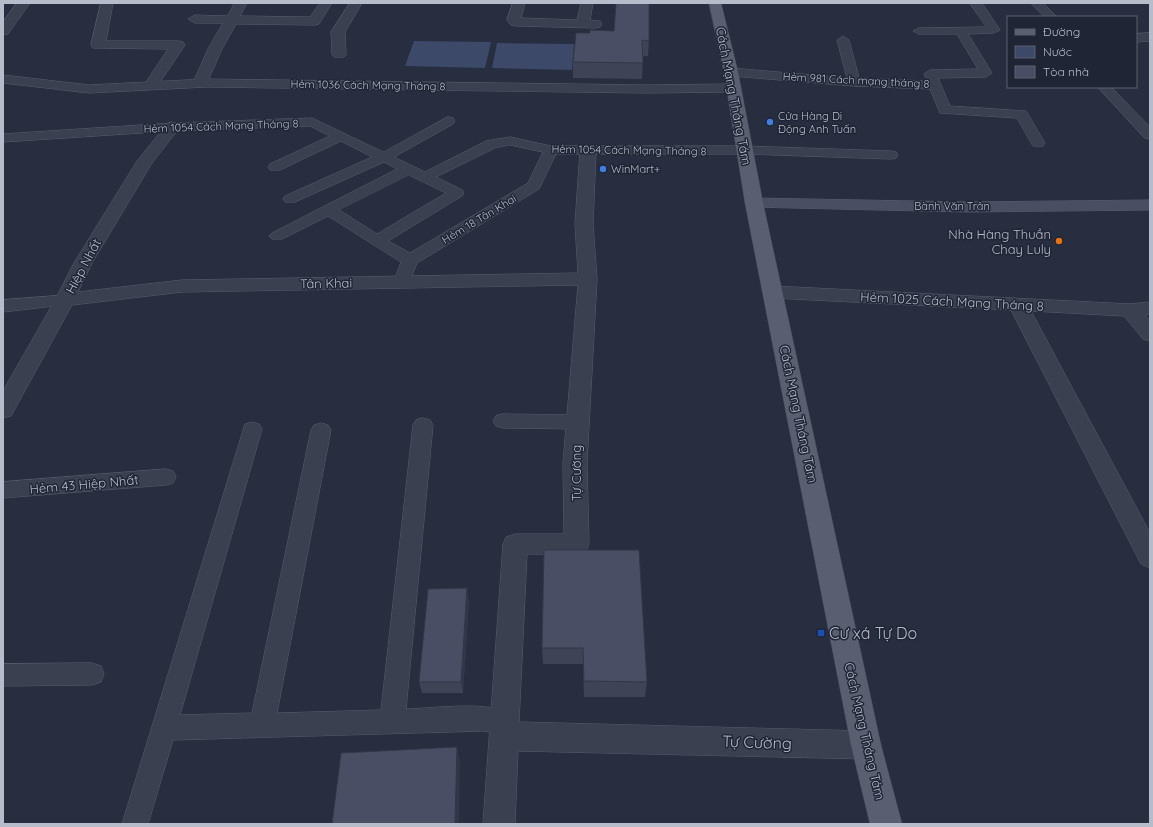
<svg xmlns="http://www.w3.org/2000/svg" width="1153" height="827" font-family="Quicksand,sans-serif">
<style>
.water{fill:#3c4968}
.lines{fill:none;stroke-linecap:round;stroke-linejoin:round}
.lane-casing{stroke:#585e6d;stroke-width:1}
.street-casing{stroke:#585e6d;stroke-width:1}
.secondary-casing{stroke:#585e6d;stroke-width:1}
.primary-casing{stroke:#444959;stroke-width:1}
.lane{fill:#3a4050;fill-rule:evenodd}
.street{fill:#3a4050;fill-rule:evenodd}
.secondary{fill:#494f63;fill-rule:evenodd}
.primary{fill:#595f70;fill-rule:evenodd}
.wall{fill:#3e4456}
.shaded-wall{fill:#323746}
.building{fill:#484f64;stroke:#323746}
.shop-dot{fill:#3f7fe0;stroke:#1f2535;stroke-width:1.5}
.food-dot{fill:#e8710a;stroke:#1f2535;stroke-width:1.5}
.transit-dot{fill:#1a4fb4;stroke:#1f2535;stroke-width:1.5}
.labels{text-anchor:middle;stroke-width:3;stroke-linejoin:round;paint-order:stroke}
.far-street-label{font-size:11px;fill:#b7bcca;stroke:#1f2535}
.far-poi-label{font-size:11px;fill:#b7bcca;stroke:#1f2535;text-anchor:start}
.street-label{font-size:13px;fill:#b7bcca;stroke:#1f2535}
.poi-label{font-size:13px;fill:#b7bcca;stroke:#1f2535;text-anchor:end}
.near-poi-label{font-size:16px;fill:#b7bcca;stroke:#1f2535;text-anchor:start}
.near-street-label{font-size:16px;fill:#b7bcca;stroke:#1f2535}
</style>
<rect width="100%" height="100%" fill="#262e40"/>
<!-- water -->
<path class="water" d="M 414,41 L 491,42 L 485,68 L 405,66 Z
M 497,43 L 574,44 L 572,70 L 492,68 Z"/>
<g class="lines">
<defs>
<path id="lane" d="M 970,3 L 982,3 L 1000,30 L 994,33 L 968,34 L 992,73 L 986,77 L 938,78 L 950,106 L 1026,111 L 1045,143 L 1043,146 L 1033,146 L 1017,118 L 940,113 L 930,89 L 854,86 L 731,76 L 725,72 L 731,68 L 847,78 L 837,40 L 843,36 L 849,40 L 859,78 L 927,81 L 924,74 L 930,70 L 978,69 L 957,34 L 919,34 L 913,31 L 919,28 L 986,27 Z
M 1031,3 L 1043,3 L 1057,17 L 1045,17 Z
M 1150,33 L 1150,41 L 1136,42 L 1136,34 Z
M 3,75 L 89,85 L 206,79 L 644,85 L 733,84 L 739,88 L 733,92 L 644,93 L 206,87 L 89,93 L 3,83 Z
M 1098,87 L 1111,87 L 1150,127 L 1150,139 L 1145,138 Z
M 448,117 L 453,118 L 455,121 L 453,124 L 394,157 L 425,172 L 486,141 L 510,137 L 551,146 L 745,146 L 891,151 L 896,152 L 898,155 L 896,158 L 891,159 L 745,154 L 556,154 L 539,189 L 417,263 L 408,285 L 402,286 L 396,285 L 394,281 L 401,262 L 328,216 L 282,239 L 272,239 L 269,236 L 272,233 L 397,169 L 384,162 L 295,202 L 285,202 L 283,199 L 285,196 L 372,157 L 341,141 L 280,170 L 270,170 L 268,167 L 270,164 L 330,136 L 310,126 L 172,131 L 3,142 L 3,134 L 172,123 L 312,118 L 383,152 ZM 510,145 L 543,152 L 528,183 L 410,253 L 388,241 L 462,196 L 464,193 L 462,190 L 436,177 L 495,148 ZM 409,175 L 446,193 L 377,234 L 339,210 Z
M 65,295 L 71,296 L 73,300 L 71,304 L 3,312 L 3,300 Z
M 503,414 L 577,415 L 584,417 L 587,422 L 584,427 L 577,429 L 503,428 L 496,426 L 493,421 L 496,416 Z
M 423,418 L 430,420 L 433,425 L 406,709 C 439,708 482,701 513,713 L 517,722 L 513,731 L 504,734 L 484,731 L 173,740 L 148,824 L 122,824 L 245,424 L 252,422 L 259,424 L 262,429 L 180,715 L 252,713 L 311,430 L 314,425 L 321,423 L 328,425 L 331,430 L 277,713 L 381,710 L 413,425 L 416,420 Z
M 166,469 L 173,471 L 176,477 L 173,483 L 166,485 L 3,498 L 3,482 Z
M 92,663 L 101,666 L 104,674 L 101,682 L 92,685 L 3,686 L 3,664 Z"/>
<path id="street" d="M 17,3 L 30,3 L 8,34 L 3,35 L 3,22 Z
M 101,3 L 113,3 L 106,41 L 178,41 L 183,42 L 185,45 L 156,88 L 146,88 L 144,85 L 168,49 L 93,48 L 91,45 Z
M 235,3 L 247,3 L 240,16 L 310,17 L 320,3 L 332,3 L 319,24 L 314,25 L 236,24 L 222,49 L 207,83 L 205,86 L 195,86 L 193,83 L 208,49 L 223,23 L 195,23 L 188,19 L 195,15 L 227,16 Z
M 350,3 L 362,3 L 345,32 L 346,54 L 344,57 L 334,57 L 332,54 L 331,32 Z
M 513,3 L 525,3 L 521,18 L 577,20 L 581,3 L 593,3 L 590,20 L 600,21 L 602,24 L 600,27 L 595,28 L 516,26 L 511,25 L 507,20 Z
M 172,122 L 177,124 L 180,127 L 152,163 L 92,263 L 78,292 L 182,280 L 578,273 L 575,224 L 580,151 L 582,148 L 588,146 L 594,148 L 596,151 L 593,224 L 597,279 L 587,463 L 589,544 L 586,551 L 577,554 L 527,554 L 519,722 L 866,731 L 876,735 L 881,745 L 876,755 L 866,759 L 518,751 L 515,824 L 483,824 L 503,544 L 506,537 L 515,534 L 564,534 L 563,463 L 578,285 L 182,292 L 72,305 L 11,416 L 3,418 L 3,391 L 55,300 L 74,263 L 137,161 L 167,124 Z
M 773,286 L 1130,304 L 1150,302 L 1150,314 L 1145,315 L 1150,321 L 1150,341 L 1143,339 L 1124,316 L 1031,311 L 1150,533 L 1150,568 L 1141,564 L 1011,310 L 773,298 L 766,296 L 763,292 L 766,288 Z"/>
<path id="secondary" d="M 754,198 L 968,202 L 1150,200 L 1150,210 L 968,212 L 748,207 L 745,203 L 748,199 Z"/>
<path id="primary" d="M 709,3 L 721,3 L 738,72 L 763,203 L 881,745 L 902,824 L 870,824 L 851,745 L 745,203 L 724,72 Z"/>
</defs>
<!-- lane casing -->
<use href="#lane" class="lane-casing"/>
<!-- street casing -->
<use href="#street" class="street-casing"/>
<!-- secondary casing -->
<use href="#secondary" class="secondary-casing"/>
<!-- primary casing -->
<use href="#primary" class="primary-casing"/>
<!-- lane -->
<use href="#lane" class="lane"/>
<!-- street -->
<use href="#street" class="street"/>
<!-- secondary -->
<use href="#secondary" class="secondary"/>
<!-- primary -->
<use href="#primary" class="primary"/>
</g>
<!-- wall -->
<path class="wall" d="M 590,33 L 649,41 L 648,56 L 643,56 L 642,79 L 573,78 L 573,62 Z
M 544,550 L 647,682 L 645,697 L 584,697 L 583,664 L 543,664 L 542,648 Z
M 469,600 L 463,693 L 422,693 L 419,682 Z"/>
<!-- shaded-wall -->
<path class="shaded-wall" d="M 467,588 L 469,600 L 463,693 L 461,682 Z
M 457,747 L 460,762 L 459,824 L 455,824 Z"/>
<!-- building -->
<path class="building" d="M 616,3 L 649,3 L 649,41 L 642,40 L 643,63 L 573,62 L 576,33 L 590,33 L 590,30 L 614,31 Z
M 544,550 L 639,550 L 647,682 L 584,681 L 583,648 L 542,648 Z
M 467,588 L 461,682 L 419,682 L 428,589 Z
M 457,747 L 455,824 L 332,824 L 341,753 Z"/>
<!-- markers -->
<g class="shop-dot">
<circle cx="770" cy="122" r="4"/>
<circle cx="603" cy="169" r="4"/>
</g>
<circle class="food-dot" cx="1059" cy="241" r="4"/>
<rect class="transit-dot" x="817" y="629" width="8" height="8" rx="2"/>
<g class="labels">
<!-- far-street labels -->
<g class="far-street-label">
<text transform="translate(856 80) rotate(3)" y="4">Hẻm 981 Cách mạng tháng 8</text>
<text transform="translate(368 85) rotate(1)" y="4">Hẻm 1036 Cách Mạng Tháng 8</text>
<text transform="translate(221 126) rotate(-2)" y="4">Hẻm 1054 Cách Mạng Tháng 8</text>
<text transform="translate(629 150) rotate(1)" y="4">Hẻm 1054 Cách Mạng Tháng 8</text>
<text x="952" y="210">Bành Văn Trân</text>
<text transform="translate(479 219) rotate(-31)" y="4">Hẻm 18 Tân Khai</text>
</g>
<!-- far-poi labels -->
<g class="far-poi-label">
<text x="778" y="120">Cửa Hàng Di<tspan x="778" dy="13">Động Anh Tuấn</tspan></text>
<text x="611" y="173">WinMart+</text>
</g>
<!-- street labels -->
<g class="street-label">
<text transform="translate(734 96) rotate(79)" y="5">Cách Mạng Tháng Tám</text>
<text transform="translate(83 266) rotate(-62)" y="5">Hiệp Nhất</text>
<text transform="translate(326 283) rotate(-1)" y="5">Tân Khai</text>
<text transform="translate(952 301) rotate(3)" y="5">Hẻm 1025 Cách Mạng Tháng 8</text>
<text transform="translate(799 414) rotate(78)" y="5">Cách Mạng Tháng Tám</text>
<text transform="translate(576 473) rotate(-90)" y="5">Tự Cường</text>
<text transform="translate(84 484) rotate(-5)" y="5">Hẻm 43 Hiệp Nhất</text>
<text transform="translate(865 731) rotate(77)" y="5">Cách Mạng Tháng Tám</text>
</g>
<!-- poi labels -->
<g class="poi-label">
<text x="1051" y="239">Nhà Hàng Thuần<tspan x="1051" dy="15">Chay Luly</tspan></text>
</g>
<!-- near-poi labels -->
<g class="near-poi-label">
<text x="829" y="639">Cư xá Tự Do</text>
</g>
<!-- near-street labels -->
<g class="near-street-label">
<text transform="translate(757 742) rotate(2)" y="6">Tự Cường</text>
</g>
</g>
<!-- border -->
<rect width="1153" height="827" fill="none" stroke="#b7bcca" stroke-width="8"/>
<!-- legend -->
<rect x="1007" y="16" width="130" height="72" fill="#1f2535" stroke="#5c6171"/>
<rect x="1015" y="29" width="20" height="6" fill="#595f70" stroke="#5c6171"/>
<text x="1043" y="36" font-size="12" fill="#b7bcca">Đường</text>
<rect x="1015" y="46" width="20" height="12" fill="#3c4968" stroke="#5c6171"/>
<text x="1043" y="56" font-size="12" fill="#b7bcca">Nước</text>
<rect x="1015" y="66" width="20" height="12" fill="#484f64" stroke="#5c6171"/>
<text x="1043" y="76" font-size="12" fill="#b7bcca">Tòa nhà</text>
</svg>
